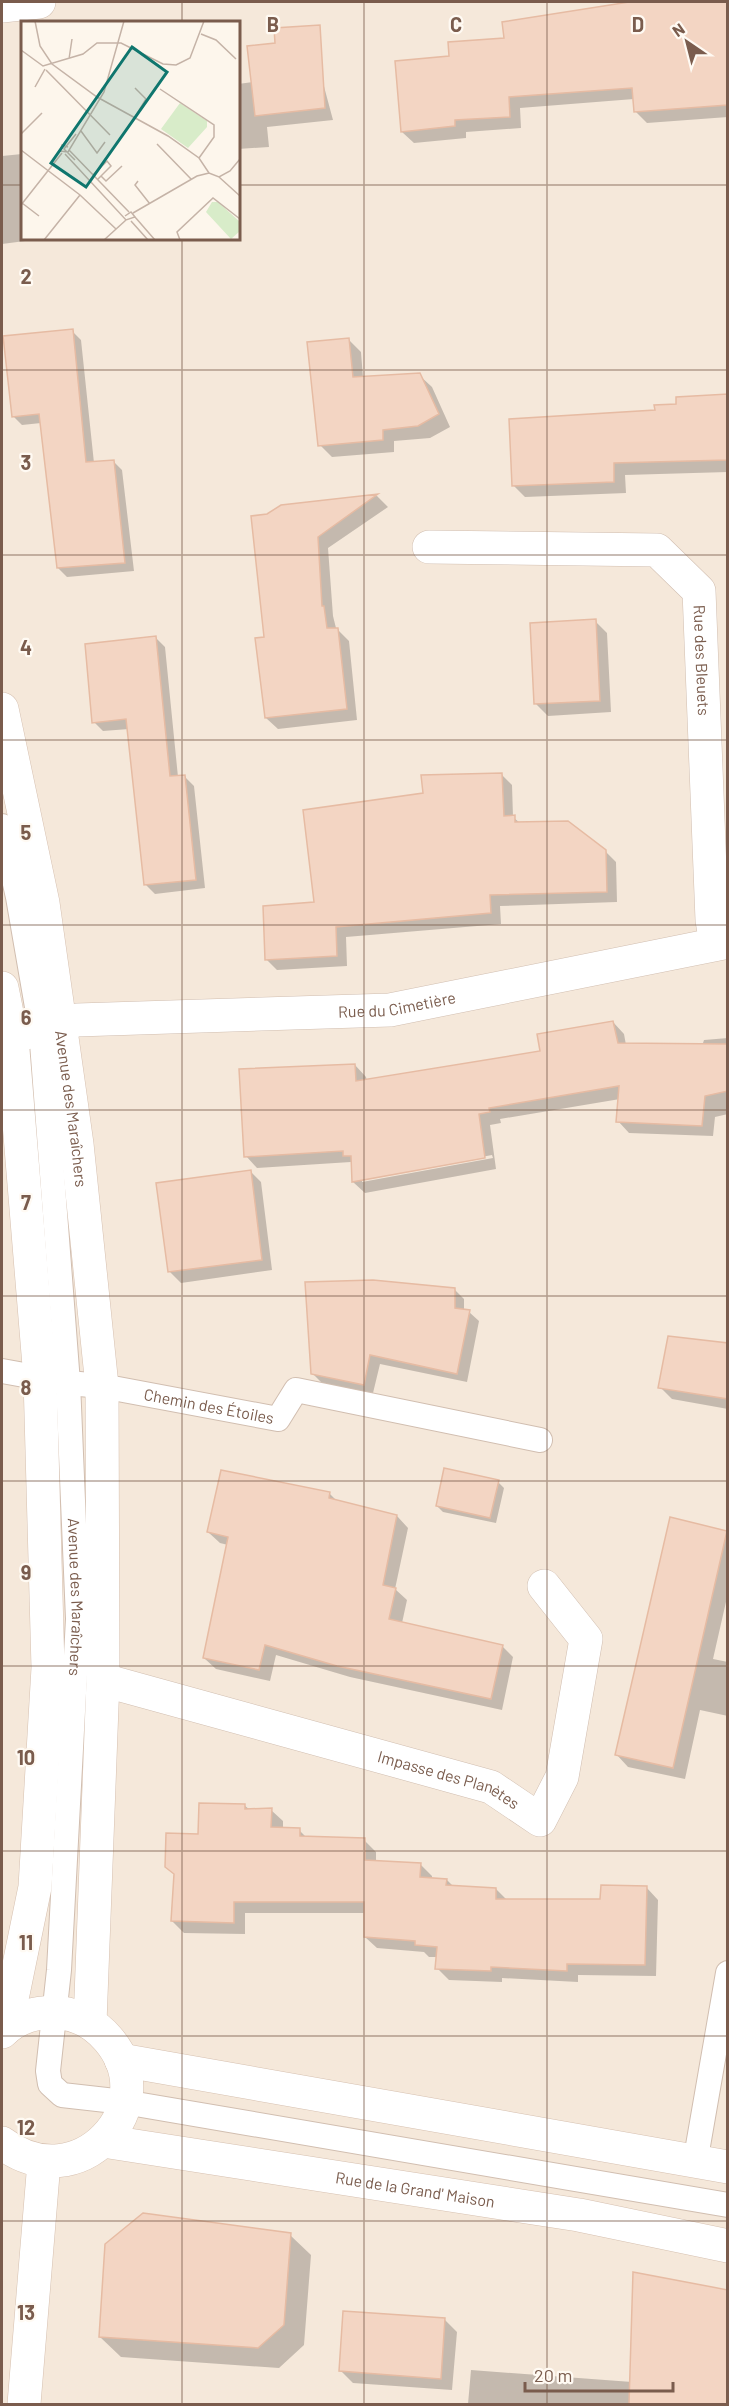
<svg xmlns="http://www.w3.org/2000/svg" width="729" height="2406" font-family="Barlow,sans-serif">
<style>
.residential{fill:#f5e8da;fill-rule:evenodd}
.shadow{fill:#0003;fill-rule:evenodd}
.building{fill:#f3d5c3;stroke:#e6bba3;stroke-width:1.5}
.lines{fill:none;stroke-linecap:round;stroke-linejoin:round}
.lane-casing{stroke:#d1beb0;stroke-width:26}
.street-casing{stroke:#d1beb0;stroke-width:34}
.secondary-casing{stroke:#d6c0b0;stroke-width:34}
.lane{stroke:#fff;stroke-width:24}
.street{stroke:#fff;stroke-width:33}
.secondary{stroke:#fff;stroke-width:33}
.grid{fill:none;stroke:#7a5c4d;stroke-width:1.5;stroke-opacity:0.55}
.labels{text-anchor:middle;stroke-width:4.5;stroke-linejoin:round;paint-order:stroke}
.street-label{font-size:16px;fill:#7a5c4d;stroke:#fffaf3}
.inset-road{fill:none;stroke:#c5b3a7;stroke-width:1.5}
.view{fill:#0f766e;fill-opacity:0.15;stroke:#0f766e;stroke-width:3}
.inset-edge{fill:none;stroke:#7a5c4d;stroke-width:3}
.grid-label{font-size:20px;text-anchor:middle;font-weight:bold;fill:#7a5c4d;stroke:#fffaf3;stroke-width:4.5;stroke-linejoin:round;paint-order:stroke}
</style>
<rect width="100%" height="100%" fill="#fdf6ec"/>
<!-- residential -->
<path class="residential" d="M 2,2 L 727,2 L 727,2404 L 2,2404 ZM 22,22 L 238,22 L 238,238 L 22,238 Z"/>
<!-- shadow -->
<path class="shadow" d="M 623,2 L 728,2 L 728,117 L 647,123 L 635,111 L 634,99 L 520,108 L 521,128 L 466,132 L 466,138 L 414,143 L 402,132 L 451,57 L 624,4 Z
M 315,53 L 333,120 L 267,127 L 269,147 L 238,149 L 238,84 L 253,82 Z
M 22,154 L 22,238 L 48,238 L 2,244 L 2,156 Z
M 72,331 L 81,340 L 94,463 L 113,461 L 122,470 L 134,571 L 67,577 L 58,568 L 41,423 L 22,425 L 13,416 Z
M 349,340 L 361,352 L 363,378 L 419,375 L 432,387 L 450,427 L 430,438 L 394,441 L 394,452 L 332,457 L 320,445 Z
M 728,396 L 728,472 L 625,475 L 626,493 L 525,497 L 513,485 L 656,411 Z
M 377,496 L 388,507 L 328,548 L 333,616 L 336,628 L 349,641 L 357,720 L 278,729 L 266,718 L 267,516 L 281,506 Z
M 595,621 L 607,633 L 611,712 L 548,716 L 536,704 Z
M 156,638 L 165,647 L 178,777 L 185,777 L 194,786 L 205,888 L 155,894 L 146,885 L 129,729 L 103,731 L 94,722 Z
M 501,774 L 512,785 L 513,817 L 521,824 L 605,851 L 616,862 L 617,902 L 500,906 L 501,924 L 346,937 L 347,966 L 277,970 L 266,959 L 316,904 L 425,794 Z
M 613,1022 L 624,1034 L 626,1045 L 702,1046 L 704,1040 L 728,1038 L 728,1114 L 715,1117 L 713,1136 L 629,1133 L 618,1121 L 620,1099 L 500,1119 L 501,1123 L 490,1125 L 496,1169 L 365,1193 L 353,1182 L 351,1162 L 257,1168 L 246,1156 L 355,1065 L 366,1077 L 367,1081 L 542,1052 ZM 492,1155 L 493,1158 L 362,1182 L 362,1179 Z
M 250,1171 L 261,1182 L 272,1270 L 181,1283 L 170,1272 Z
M 455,1290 L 464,1299 L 464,1311 L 469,1312 L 479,1321 L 467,1382 L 380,1364 L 373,1393 L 322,1383 L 312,1373 Z
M 728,1345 L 728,1409 L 672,1399 L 660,1387 Z
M 498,1482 L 504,1488 L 496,1523 L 443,1512 L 437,1506 Z
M 329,1493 L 338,1502 L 397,1516 L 408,1528 L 395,1589 L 407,1600 L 402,1623 L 502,1646 L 513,1657 L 502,1710 L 350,1677 L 276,1655 L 270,1681 L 216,1669 L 204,1658 L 228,1545 L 220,1543 L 208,1532 Z
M 727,1532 L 728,1593 L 713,1659 L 728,1662 L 728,1716 L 700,1710 L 685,1779 L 628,1767 L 617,1755 Z
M 244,1805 L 250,1810 L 271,1810 L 283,1821 L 283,1829 L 299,1830 L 307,1838 L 364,1840 L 376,1852 L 376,1862 L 420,1864 L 432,1876 L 432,1879 L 447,1880 L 454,1887 L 496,1889 L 507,1900 L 601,1901 L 647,1888 L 658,1900 L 656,1976 L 578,1975 L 578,1982 L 502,1978 L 502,1982 L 449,1980 L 437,1968 L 437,1957 L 429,1957 L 424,1952 L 377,1948 L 365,1937 L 366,1913 L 245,1913 L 245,1934 L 184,1933 L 172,1921 L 199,1835 Z
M 290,2235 L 311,2255 L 304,2345 L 279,2368 L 121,2357 L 100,2337 Z
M 728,2291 L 728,2404 L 468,2404 L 471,2370 L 632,2382 Z
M 445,2320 L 457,2332 L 452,2390 L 353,2383 L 341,2371 Z"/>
<!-- building -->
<path class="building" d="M 629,2 L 728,2 L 728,105 L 634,112 L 632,88 L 509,97 L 510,117 L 455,120 L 455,126 L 401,132 L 395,61 L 449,56 L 448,42 L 504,38 L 502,22 Z
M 320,25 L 325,108 L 255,116 L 247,46 L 275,43 L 274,28 Z
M 73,329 L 86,462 L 114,460 L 125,563 L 57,568 L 39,414 L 12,417 L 3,336 Z
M 349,338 L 353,377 L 420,373 L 439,414 L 418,426 L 383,430 L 383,440 L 318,446 L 307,342 Z
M 728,394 L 728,460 L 614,463 L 614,482 L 512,486 L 509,419 L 655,410 L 654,405 L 676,404 L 676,397 Z
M 378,494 L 318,537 L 322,606 L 324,606 L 327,628 L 338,628 L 347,709 L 265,718 L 255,638 L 264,637 L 251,516 L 267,514 L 281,505 Z
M 596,619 L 600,701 L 534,704 L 530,623 Z
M 156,636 L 170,776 L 185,775 L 196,880 L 144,885 L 126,719 L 92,723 L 85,644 Z
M 502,773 L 504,816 L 515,815 L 515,822 L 568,821 L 606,850 L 607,892 L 490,895 L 491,913 L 336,927 L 337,956 L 265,960 L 263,906 L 314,902 L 303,810 L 423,793 L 421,775 Z
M 613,1021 L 618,1043 L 728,1044 L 728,1091 L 705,1096 L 702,1126 L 616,1122 L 619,1086 L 489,1108 L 490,1112 L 479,1114 L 485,1158 L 352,1182 L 351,1156 L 343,1156 L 343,1151 L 244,1157 L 239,1069 L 355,1064 L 356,1081 L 540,1051 L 537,1034 Z
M 251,1170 L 262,1260 L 168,1272 L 156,1183 Z
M 373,1280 L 455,1288 L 455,1308 L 470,1310 L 457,1374 L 370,1355 L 364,1385 L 311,1374 L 305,1282 Z
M 668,1336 L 728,1343 L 728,1399 L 658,1388 Z
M 444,1468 L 499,1480 L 490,1518 L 436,1506 Z
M 221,1470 L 330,1492 L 329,1498 L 397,1515 L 383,1585 L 396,1588 L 389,1619 L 503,1645 L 491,1699 L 337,1666 L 265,1645 L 259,1670 L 203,1658 L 228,1537 L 207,1532 Z
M 670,1517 L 727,1531 L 673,1768 L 615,1755 Z
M 199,1803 L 245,1804 L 245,1809 L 272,1808 L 271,1827 L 300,1828 L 300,1836 L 365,1838 L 365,1860 L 421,1863 L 420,1877 L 447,1879 L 446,1885 L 496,1888 L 496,1899 L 600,1899 L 601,1885 L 647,1886 L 645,1965 L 567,1964 L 567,1971 L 491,1967 L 491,1971 L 435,1969 L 437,1947 L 415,1945 L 415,1941 L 364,1937 L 364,1902 L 234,1902 L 234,1923 L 171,1921 L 174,1874 L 165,1867 L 166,1833 L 198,1834 Z
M 143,2213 L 291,2233 L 284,2325 L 258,2348 L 99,2337 L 105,2244 Z
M 633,2272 L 728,2290 L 728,2404 L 629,2404 Z
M 343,2311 L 445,2318 L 441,2379 L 339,2371 Z"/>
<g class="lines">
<defs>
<g id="lane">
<path id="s1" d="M 2,826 L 18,897 L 41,1030 L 68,1383 L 78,1619 L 59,1970 L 48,2071 L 50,2084 L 62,2095 L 124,2102 L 728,2205"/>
<path id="s2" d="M 2,1371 L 68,1383 L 102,1386 L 278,1419 L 296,1390 L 540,1440"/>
<path d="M 695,2163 L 728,1973"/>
</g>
<g id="street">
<path d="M 2,6 L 39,2"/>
<path id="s3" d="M 429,547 L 657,550 L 699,591 L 712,920 L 716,944"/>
<path id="s4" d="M 2,1039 L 77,1020 L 390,1010 L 728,942"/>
<path id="s5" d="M 103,1680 L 491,1787 L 540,1820 L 562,1777 L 586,1639 L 544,1586"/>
</g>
<g id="secondary">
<path id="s6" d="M 2,709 L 43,903 L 77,1144 L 102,1386 L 103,1680 L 90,2023"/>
<path d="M 2,988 L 12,1038 L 40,1378 L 48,1668 L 35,1887 L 6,2028"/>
<path d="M 2,2032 C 18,2016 39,2011 61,2013 C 79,2015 96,2025 108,2039 C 166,2106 78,2201 2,2143"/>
<path d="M 121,2060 L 728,2167"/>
<path id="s7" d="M 103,2141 L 579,2215 L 728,2246"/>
<path d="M 24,2404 L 44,2162"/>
</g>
</defs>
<!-- lane casing -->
<use href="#lane" class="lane-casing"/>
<!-- street casing -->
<use href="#street" class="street-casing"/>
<!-- secondary casing -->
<use href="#secondary" class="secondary-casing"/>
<!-- lane -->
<use href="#lane" class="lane"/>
<!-- street -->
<use href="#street" class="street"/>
<!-- secondary -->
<use href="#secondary" class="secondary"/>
</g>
<!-- grid -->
<path class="grid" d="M 182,2 L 182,22M 364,2 L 364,2404M 547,2 L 547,2404M 2,185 L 22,185M 238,185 L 728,185M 182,238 L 182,2404M 2,370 L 728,370M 2,555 L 728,555M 2,740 L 728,740M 2,925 L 728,925M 2,1110 L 728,1110M 2,1296 L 728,1296M 2,1481 L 728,1481M 2,1666 L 728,1666M 2,1851 L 728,1851M 2,2036 L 728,2036M 2,2221 L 728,2221"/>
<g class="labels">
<!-- street labels -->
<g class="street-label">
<text dy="6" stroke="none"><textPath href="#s3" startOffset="356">Rue des Bleuets</textPath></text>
<text dy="6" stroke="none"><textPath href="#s4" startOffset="398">Rue du Cimetière</textPath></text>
<text dy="6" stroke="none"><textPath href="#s6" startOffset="406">Avenue des Maraîchers</textPath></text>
<text dy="6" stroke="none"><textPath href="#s2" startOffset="210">Chemin des Étoiles</textPath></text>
<text dy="6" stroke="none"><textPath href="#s1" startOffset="776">Avenue des Maraîchers</textPath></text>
<text dy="6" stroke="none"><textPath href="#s5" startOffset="360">Impasse des Planètes</textPath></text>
<text dy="6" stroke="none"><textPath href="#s7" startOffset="316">Rue de la Grand' Maison</textPath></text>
</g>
</g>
<!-- overview -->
<g transform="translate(21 21)">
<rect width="219" height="219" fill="#fdf6ec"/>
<path d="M 159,82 L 186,100 L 186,106 L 167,127 L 140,108 ZM 191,181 L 197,181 L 219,201 L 219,210 L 210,218 L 185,191 Z" fill="#d8ecc9"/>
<path class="inset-road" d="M 14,0 L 19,25 L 31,43 L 76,76 L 147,115 L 178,137 L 188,152M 180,13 L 195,19 L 215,38M 0,29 L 22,45 L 62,33 L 76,22 L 100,22 L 142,43 L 155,44 L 169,37 L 183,0M 48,38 L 51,18M 25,49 L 89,114M 14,66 L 24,48M 114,67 L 125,78 L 114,96M 139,68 L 193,104 L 193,116 L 178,137M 60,110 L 76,132 L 84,121M 0,113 L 21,92M 136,123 L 170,158M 47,126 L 41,124 L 39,130 L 47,131 L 83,71 L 103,0M 0,129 L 59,174 L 95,208M 48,129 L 108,191M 44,133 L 105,199 L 114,196 L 110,191 L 104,195M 54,139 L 43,128 L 55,113M 72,154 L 86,140 L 90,145 L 77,158M 80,155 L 85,160 L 101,145M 198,156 L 219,175M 117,160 L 114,164 L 129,183M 1,182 L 18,195M 0,184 L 41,132M 112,192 L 176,155 L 188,152 L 198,156 L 209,150 L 219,138M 114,196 L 134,219M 110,200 L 127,219M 23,219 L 59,174M 83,219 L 105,199M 159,219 L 156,211 L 192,177 L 219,198"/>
<path class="view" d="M 111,26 L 146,51 L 65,166 L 30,142 Z"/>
<rect width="219" height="219" class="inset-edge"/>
</g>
<g class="grid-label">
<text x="273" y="32">B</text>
<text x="456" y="32">C</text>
<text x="638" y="32">D</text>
<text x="26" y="284">2</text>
<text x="26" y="470">3</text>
<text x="26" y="655">4</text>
<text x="26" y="840">5</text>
<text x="26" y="1025">6</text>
<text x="26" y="1210">7</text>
<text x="26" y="1395">8</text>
<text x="26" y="1580">9</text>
<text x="26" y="1765">10</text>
<text x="26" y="1950">11</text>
<text x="26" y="2135">12</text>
<text x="26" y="2320">13</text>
</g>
<!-- border -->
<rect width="729" height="2406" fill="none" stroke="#7a5c4d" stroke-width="6"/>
<!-- north arrow -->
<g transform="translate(687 42) rotate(325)" stroke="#fffaf3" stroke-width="4.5" paint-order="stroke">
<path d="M0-4.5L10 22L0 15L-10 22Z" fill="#7a5c4d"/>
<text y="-9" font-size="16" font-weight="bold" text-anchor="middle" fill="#7a5c4d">N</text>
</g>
<!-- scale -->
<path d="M525 2382v9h148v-9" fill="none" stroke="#7a5c4d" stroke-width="3"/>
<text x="534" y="2382" font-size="18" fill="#7a5c4d" stroke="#fffaf3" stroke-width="4.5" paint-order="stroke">20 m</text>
</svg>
